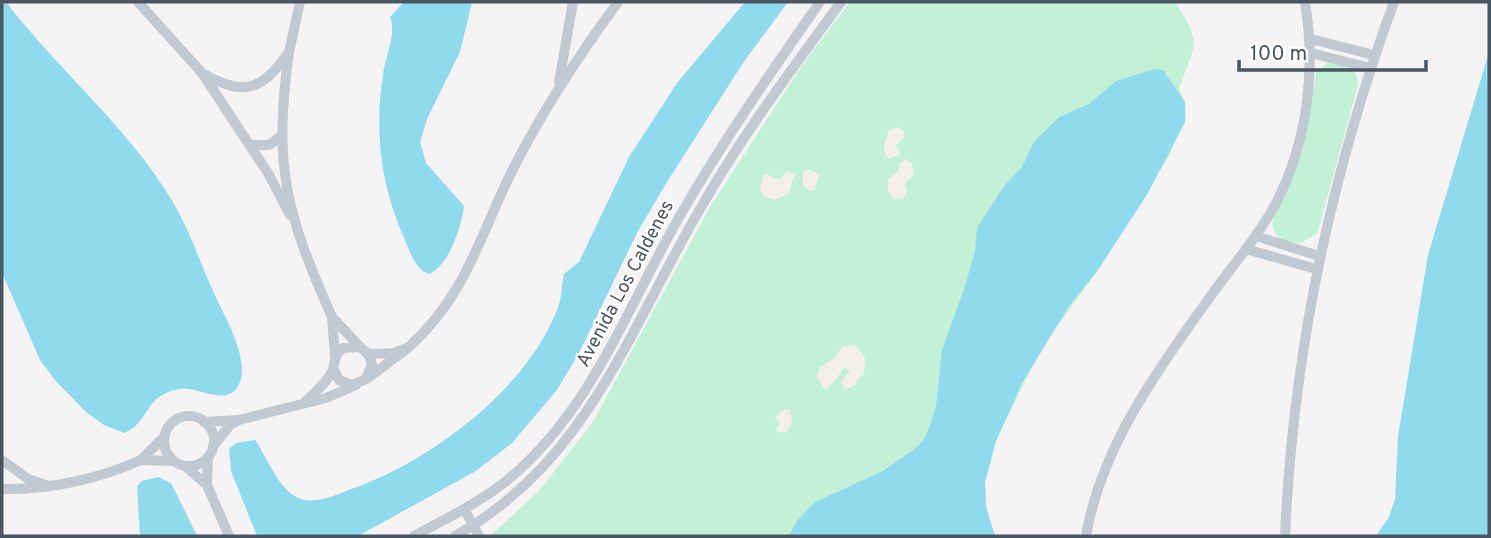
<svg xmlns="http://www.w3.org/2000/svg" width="1491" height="538" font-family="Overpass,sans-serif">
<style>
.green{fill:#c3f1d5}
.sand{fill:#f5f0e5}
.water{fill:#90daee}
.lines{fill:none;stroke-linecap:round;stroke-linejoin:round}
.minor{stroke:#c1cad2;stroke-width:10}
.labels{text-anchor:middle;stroke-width:5;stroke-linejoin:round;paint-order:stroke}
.street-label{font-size:19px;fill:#4a5661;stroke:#fff}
</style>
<rect width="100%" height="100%" fill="#f5f3f3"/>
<!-- green -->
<path class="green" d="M 850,2 L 1175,2 C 1204,46 1194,43 1179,90 L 1185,102 L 1186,116 L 1169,156 L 1098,270 L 1040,350 L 996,441 L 985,482 L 986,507 L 995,536 L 490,536 L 539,491 L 593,422 L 710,207 L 801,67 Z
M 1328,62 C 1344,65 1358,66 1358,85 L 1317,234 L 1301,243 C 1285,242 1274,240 1272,222 L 1303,149 L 1316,73 Z"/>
<!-- sand -->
<path class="sand" d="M 898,127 L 904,132 L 904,138 L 896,145 L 900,154 L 889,159 L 886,156 L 884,144 L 889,130 Z
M 906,159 L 912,163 L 914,175 L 905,183 L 907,192 L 903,198 L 893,199 L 888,190 L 888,179 L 898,171 L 900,163 Z
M 809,169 L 819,175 L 815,189 L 810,191 L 803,186 L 803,171 Z
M 787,171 L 794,175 L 789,193 L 776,200 L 763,196 L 760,190 L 764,174 L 780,179 Z
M 855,345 L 865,358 L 864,374 L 857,379 L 855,386 L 845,389 L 841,382 L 850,371 L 845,367 L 828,389 L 824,389 L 817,376 L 820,367 L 834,358 L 843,346 Z
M 784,410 L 790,410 L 792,423 L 786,433 L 778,432 L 776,428 L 780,424 L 775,416 Z"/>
<!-- water -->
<path class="water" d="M 2,2 L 6,2 C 59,71 128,127 173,202 C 192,235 203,271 219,304 C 229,324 253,368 236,389 C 223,405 197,386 180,389 C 144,394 149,424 124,433 L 104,425 L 86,412 L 54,379 L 40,360 L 2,273 Z
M 404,2 L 472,2 L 460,52 L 427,119 L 420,142 L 426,163 L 464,206 C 462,226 448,267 429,274 C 415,269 410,252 405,240 C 381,187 374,133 383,75 C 385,56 397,36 390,17 Z
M 745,2 L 788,2 L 743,63 L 667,182 L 638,231 L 579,353 L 557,390 L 512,443 L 476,471 L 358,536 L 257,536 L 231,471 L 229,449 L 236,443 L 255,440 C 268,458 280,496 305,500 C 322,503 342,492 357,487 C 433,459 527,388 557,310 C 562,298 561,288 564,274 L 579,262 L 629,157 L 677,83 Z
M 1489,52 L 1489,536 L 1376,536 L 1389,517 L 1395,499 L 1398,436 L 1428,255 Z
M 1155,69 L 1163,70 L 1185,102 L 1185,122 L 1148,193 L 1098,270 L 1069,306 L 1021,385 L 996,441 L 985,482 L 986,507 L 995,536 L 789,536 L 797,521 L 815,502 L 883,471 L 917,447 L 926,436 L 936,407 L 942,350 L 963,292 L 975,252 L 977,228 L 1004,186 L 1022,167 L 1034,142 L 1059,117 L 1089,104 L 1116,81 Z
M 158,477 L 171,483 L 197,536 L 140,536 L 137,486 L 142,481 Z"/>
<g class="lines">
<!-- minor -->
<path class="minor" d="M 138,2 L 202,73
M 1311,39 L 1374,55
M 289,52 L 300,2
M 1311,53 L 1370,68
M 559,82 L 573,2
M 249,145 L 269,145 L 281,136
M 290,215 L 268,173 L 202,73 C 244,97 262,91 289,52 C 273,167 286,213 332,317
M 1256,236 L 1319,256
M 1246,249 L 1316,269
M 409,347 C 467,294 479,237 513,169 C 543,110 579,55 618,2
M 368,354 L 394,353 L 409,347 L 368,378
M 335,356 L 332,317 L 360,347
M 305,402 C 314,393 329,381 333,369 C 336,359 334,355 343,348 L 360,347 L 368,354 L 372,364 L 366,379 L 352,385 L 339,380 L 333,368
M164 441a25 25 0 1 1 50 0a25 25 0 1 1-50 0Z
M 239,420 L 326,398 L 356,385
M 204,422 L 239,420 L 230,425 L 213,446
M 165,436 L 141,460 L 174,461
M 2,460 L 28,479 L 46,485
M 185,466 L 207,485 L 208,457
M 207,485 L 229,536
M 2,489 C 48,490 99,479 141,460
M 464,509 L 479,536
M 414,536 C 445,519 477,504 505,482 C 591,413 627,307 681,214 C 723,141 772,71 820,2
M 455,536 C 586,463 628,332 700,209 C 741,137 792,69 841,2
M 1086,536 C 1102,443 1161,366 1215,290 C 1236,261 1259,235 1276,203 C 1308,141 1316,69 1305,2
M 1285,536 C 1293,353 1331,174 1394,2"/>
</g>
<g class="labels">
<!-- street labels -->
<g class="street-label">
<text transform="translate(624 283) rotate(-62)" y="7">Avenida Los Caldenes</text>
</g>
</g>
<!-- border -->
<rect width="1491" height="538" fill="none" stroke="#4a5661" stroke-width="7"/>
<!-- scale -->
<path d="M1239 60v10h187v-10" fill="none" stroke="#4a5661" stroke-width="3.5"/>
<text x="1250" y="60" font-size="21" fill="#4a5661" stroke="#ffffff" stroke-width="5" paint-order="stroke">100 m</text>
</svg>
